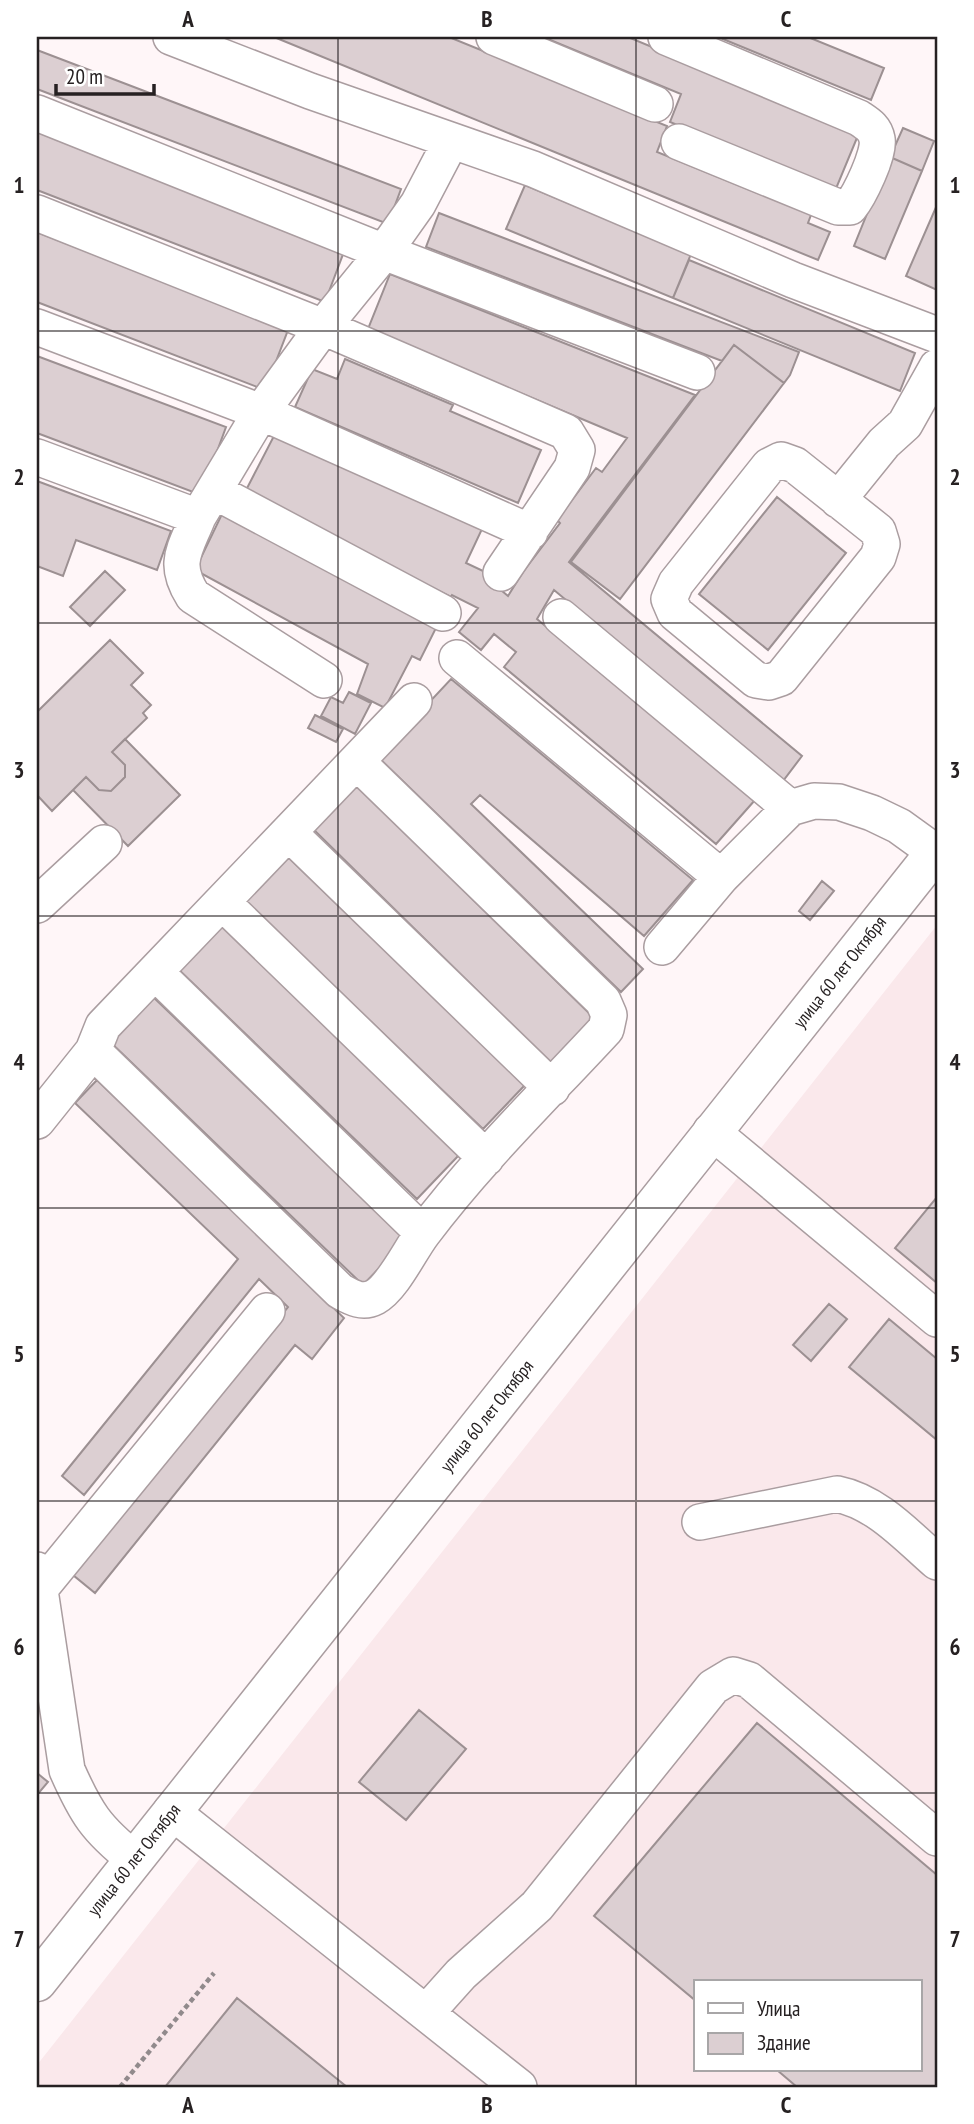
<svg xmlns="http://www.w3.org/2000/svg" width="974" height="2124" font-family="'PT Sans Narrow',sans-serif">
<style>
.built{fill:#fae8eb;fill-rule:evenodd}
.building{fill:#dccfd2;stroke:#9c9092;stroke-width:2}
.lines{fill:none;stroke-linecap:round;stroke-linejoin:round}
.minor-casing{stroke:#aa9da0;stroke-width:38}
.major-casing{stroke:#aa9da0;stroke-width:41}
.path{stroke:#918a8c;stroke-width:4.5;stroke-dasharray:5 3.5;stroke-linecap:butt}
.minor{stroke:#fff;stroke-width:35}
.major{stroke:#fff;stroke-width:38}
.grid{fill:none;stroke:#262122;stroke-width:2;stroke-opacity:0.55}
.labels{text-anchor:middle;stroke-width:5;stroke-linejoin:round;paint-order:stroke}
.street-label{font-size:18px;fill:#262122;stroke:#fff}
.neatline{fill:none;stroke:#262122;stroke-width:2.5}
.grid-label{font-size:23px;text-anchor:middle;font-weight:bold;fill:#262122}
</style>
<rect width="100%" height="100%" fill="#fff6f8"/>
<!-- built -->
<path class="built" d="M 937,925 L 937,2087 L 37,2087 L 37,2065 ZM 696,1982 L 920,1982 L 920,2070 L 696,2070 Z"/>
<!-- building -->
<path class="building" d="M 274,37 L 449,37 L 667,126 L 657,152 L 760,194 L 814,207 L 808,223 L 830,232 L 818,260 Z
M 543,37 L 628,37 L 859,133 L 835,191 L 670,122 L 681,94 Z
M 718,37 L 808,37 L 884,68 L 871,100 Z
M 37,50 L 401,189 L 388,224 L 37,89 Z
M 903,128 L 934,141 L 922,171 L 890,157 Z
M 37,129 L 345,249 L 325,302 L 37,190 Z
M 890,157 L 922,171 L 885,259 L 854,246 Z
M 525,185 L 691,254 L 673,298 L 506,229 Z
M 937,205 L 937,290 L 906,276 Z
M 439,213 L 799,352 L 790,375 L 784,383 L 734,345 L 722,361 L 426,247 Z
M 37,232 L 288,330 L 265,390 L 37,302 Z
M 689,260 L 915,353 L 900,391 L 673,298 Z
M 390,274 L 695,395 L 569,562 L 802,756 L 783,781 L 554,590 L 537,619 L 755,800 L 716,844 L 504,667 L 516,652 L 494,634 L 481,650 L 459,632 L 478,608 L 452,595 L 451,597 L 244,494 L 276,432 L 482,529 L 466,563 L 498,578 L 495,585 L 508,596 L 523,572 L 560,523 L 557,520 L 596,468 L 602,472 L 627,438 L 368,329 Z
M 734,345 L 784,383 L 620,599 L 571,562 Z
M 37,356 L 226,427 L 201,495 L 37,433 Z
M 345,359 L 453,405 L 450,411 L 541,450 L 518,503 L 295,407 L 312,369 L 337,379 Z
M 37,481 L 171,531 L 157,570 L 76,540 L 63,576 L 37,566 Z
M 777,497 L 846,553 L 768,650 L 699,594 Z
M 222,514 L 436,628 L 420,660 L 412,656 L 385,708 L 357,694 L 368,664 L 195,570 Z
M 105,571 L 125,590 L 90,626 L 70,607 Z
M 110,640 L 143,673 L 131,685 L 151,705 L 143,713 L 147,718 L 112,752 L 125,765 L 125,777 L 111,791 L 99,790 L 86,777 L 52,811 L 37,795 L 37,712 Z
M 451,679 L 693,880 L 644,936 L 480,795 L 471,804 L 643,969 L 621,992 L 378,757 Z
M 349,692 L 371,703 L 355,734 L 321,716 L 331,697 L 343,703 Z
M 315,715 L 343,729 L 336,742 L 308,728 Z
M 125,739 L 180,795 L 128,846 L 73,790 L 86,777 L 99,790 L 111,791 L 125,777 L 125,765 L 112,752 Z
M 353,782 L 595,1019 L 551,1063 L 310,826 Z
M 285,854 L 525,1085 L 483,1129 L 243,899 Z
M 822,881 L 834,891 L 810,920 L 799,911 Z
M 219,921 L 460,1154 L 417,1199 L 175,966 Z
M 149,993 L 406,1240 L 363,1285 L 106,1038 Z
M 97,1080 L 344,1318 L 312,1359 L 295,1345 L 95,1593 L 73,1575 L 288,1307 L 259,1279 L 84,1495 L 62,1476 L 238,1259 L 75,1103 Z
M 937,1197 L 937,1283 L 895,1248 Z
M 829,1304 L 847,1319 L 811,1361 L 793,1345 Z
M 889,1319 L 937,1359 L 937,1440 L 849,1367 Z
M 419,1710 L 466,1749 L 406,1820 L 359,1782 Z
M 757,1723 L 937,1875 L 937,2087 L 797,2087 L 777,2070 L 920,2070 L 920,1982 L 696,1982 L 696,2001 L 594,1916 Z
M 37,1773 L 48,1782 L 37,1795 Z
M 237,1998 L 347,2087 L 165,2087 Z"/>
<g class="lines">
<defs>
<path id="minor" d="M 171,37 L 310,91 L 533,169 L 793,280 L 937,335
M 494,37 L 655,104
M 666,37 L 859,118 C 868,124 875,128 877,139 C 880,154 859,196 850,207 L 838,207 L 679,142
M 37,113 L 384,252 L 697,372
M 37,213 L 323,327 L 566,432 L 577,450 L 572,468 L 501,573
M 37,327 L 261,412 L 530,532
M 37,457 L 198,517 L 261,412 L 323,327 L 384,252 L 418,204 L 451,141
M 781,460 L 795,465 L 878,531 L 882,544 L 878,557 L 781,678 L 769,682 L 756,680 L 675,613 L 669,599 L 676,583 L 769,466 Z
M 214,491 L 443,613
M 838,500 L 884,443 L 905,424 L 937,367
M 198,517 C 185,550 172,563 193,596 L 324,680
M 561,617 L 790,808
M 457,658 L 721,877
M 289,833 L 552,1088
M 222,902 L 486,1158
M 37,905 L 104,843
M 662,947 L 721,877 L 790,808 L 814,801 L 839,802 L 872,813 L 899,826 L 935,852
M 155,972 L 423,1233
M 93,1051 L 340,1291 C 351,1297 362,1304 375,1297 C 393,1287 410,1250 423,1233 C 478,1160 544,1096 606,1029 L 609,1015 L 603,1001 L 357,762
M 37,1121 L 93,1051 L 103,1026 L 414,701
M 711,1131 L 937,1319
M 700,1522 L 837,1494 C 877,1502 907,1536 937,1562
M 37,1570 L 67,1770 C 86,1813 96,1829 134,1859
M 39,1590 L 267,1311
M 171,1811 L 519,2087
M 426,2013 L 461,1974 L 537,1906 L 713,1687 L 733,1675 L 749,1680 L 937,1838"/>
<g id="major">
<path id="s1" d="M 37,1982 L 937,850"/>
</g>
</defs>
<!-- minor casing -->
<use href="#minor" class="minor-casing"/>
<!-- major casing -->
<use href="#major" class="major-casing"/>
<!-- path -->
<path class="path" d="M 120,2087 L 214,1973"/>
<!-- minor -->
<use href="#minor" class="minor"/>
<!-- major -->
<use href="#major" class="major"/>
</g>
<!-- grid -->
<path class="grid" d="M 338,37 L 338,2087M 636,37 L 636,2087M 37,331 L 937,331M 37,623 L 937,623M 37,916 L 937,916M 37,1208 L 937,1208M 37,1501 L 937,1501M 37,1793 L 937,1793"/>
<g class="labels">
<!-- street labels -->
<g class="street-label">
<text dy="6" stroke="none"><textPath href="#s1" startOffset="1290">улица 60 лет Октября</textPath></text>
<text dy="6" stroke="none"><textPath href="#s1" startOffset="723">улица 60 лет Октября</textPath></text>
<text dy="6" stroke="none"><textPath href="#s1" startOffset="156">улица 60 лет Октября</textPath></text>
</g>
</g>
<!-- border -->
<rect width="974" height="2124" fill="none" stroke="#ffffff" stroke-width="77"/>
<!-- legend -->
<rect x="694" y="1980" width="228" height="91" fill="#ffffff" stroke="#a8a6a7" stroke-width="2"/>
<rect x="708" y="2003" width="35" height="10" fill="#ffffff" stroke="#a8a6a7" stroke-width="2"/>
<text x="757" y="2016" font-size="21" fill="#262122">Улица</text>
<rect x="708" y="2033" width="35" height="21" fill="#dccfd2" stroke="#a8a6a7" stroke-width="2"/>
<text x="757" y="2050" font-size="21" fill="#262122">Здание</text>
<!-- scale -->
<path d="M56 84v10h98v-10" fill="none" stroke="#262122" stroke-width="3.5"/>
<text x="66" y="84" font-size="21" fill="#262122" stroke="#ffffff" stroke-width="5" paint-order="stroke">20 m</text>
<rect x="38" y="38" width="898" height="2048" class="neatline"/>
<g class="grid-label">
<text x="188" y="27">A</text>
<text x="487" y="27">B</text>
<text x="786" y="27">C</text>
<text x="19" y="193">1</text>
<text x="955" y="193">1</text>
<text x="19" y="485">2</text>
<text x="955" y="485">2</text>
<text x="19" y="778">3</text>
<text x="955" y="778">3</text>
<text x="19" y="1070">4</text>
<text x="955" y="1070">4</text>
<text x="19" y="1362">5</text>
<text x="955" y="1362">5</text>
<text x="19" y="1655">6</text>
<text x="955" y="1655">6</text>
<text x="19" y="1947">7</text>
<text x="955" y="1947">7</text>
<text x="188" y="2113">A</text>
<text x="487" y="2113">B</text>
<text x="786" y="2113">C</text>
</g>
</svg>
